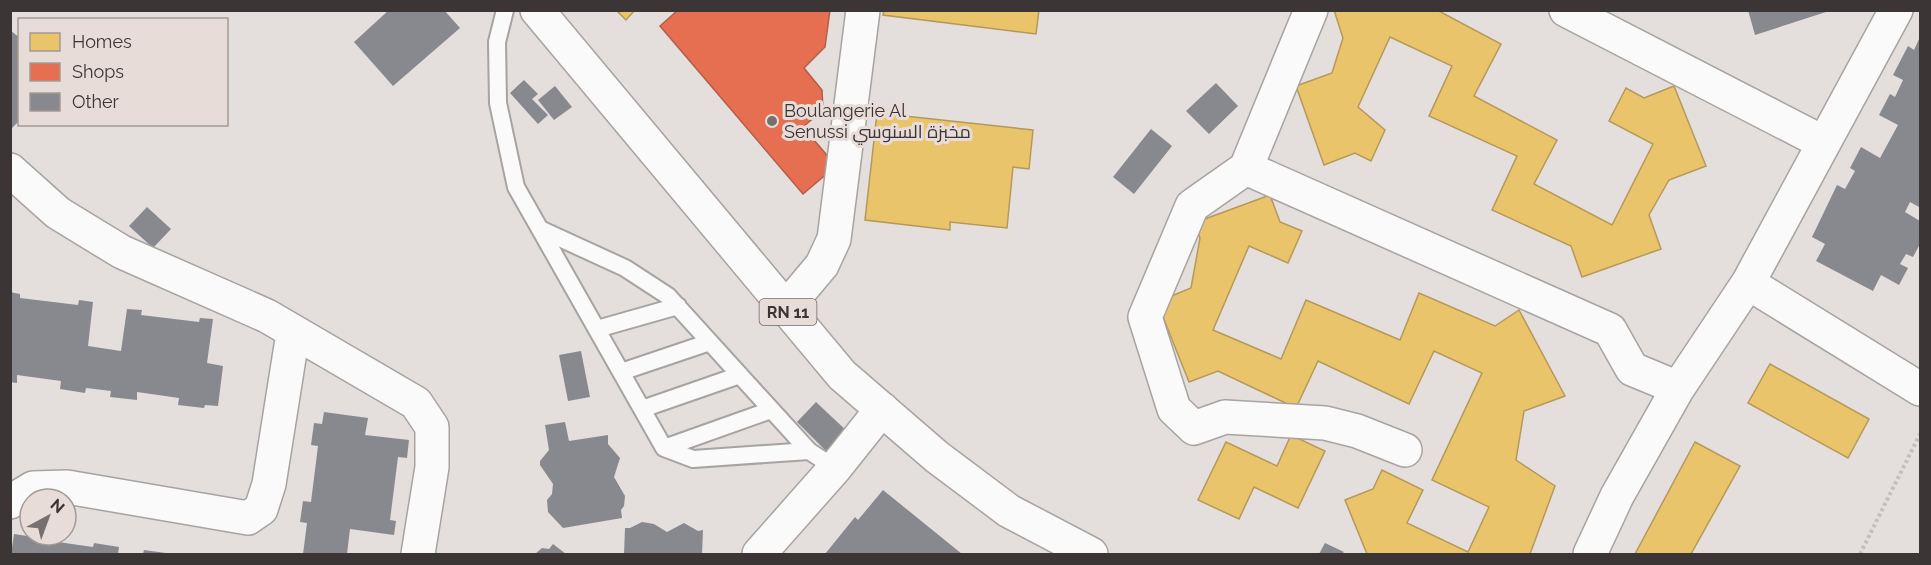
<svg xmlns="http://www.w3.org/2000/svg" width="1931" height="565" font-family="Raleway,Cairo,sans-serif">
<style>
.homes{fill:#e9c46a;stroke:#b5995a;stroke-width:1.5}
.shops{fill:#e76f51;stroke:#b35e49;stroke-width:1.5}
.building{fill:#88898e}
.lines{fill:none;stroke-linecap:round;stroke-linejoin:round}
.service-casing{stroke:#a7a3a1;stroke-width:20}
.minor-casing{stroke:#a7a3a1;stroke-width:36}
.primary-casing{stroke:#a7a3a1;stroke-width:36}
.path{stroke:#c0bebe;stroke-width:4;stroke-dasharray:3 3;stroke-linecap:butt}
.service{stroke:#fbfafa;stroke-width:16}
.minor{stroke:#fbfafa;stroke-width:33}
.primary{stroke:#fbfafa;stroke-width:33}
.poi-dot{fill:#76716f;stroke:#e8dcd8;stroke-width:2}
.labels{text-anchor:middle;stroke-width:6;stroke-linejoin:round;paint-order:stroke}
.shield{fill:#e8dcd8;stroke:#6f6866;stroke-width:1.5}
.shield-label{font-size:16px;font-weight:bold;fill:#3b3635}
.poi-label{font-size:18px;fill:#3b3635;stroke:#e8dcd8;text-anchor:start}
</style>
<rect width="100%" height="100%" fill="#e4dedc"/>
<!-- homes -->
<path class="homes" d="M 616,10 L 635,10 L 626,20 Z
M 884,10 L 1039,10 L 1036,34 L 883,15 Z
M 1334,10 L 1437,10 L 1501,44 L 1474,96 L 1557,140 L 1534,184 L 1612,225 L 1653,144 L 1609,121 L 1626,88 L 1644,98 L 1674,86 L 1706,166 L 1669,180 L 1649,215 L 1661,249 L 1582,277 L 1571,246 L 1492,210 L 1517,156 L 1429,116 L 1452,66 L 1390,37 L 1358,107 L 1385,130 L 1371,161 L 1355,153 L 1324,165 L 1296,86 L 1332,73 L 1343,38 Z
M 877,113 L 1033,130 L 1029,169 L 1013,167 L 1007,228 L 950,222 L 950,230 L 865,220 Z
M 1270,195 L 1280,222 L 1302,231 L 1288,263 L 1249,246 L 1213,330 L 1281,359 L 1306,300 L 1400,340 L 1419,293 L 1495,326 L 1519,310 L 1565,396 L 1524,411 L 1516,460 L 1555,486 L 1530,554 L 1367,554 L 1345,500 L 1373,489 L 1382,470 L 1423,490 L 1407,523 L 1468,552 L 1489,507 L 1432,480 L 1482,373 L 1434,351 L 1409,404 L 1318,361 L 1296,408 L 1218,371 L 1189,382 L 1157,302 L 1191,288 L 1200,238 L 1194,223 Z
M 1770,364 L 1869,419 L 1848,458 L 1748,403 Z
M 1291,435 L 1325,451 L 1298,508 L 1254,487 L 1239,519 L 1198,500 L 1226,442 L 1277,466 Z
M 1695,442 L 1740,466 L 1691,554 L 1635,554 Z"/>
<!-- shops -->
<path class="shops" d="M 678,10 L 830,10 L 825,47 L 804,68 L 822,90 L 823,110 L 803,127 L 836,166 L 803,194 L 660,26 Z"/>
<!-- building -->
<path class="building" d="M 389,10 L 444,10 L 460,28 L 393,86 L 354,42 Z
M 1748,10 L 1829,10 L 1829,11 L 1755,35 Z
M 10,30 L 20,38 L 20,120 L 10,130 Z
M 1920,37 L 1920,204 L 1919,207 L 1910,202 L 1905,212 L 1920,221 L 1920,244 L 1913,257 L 1906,254 L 1900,264 L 1908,268 L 1899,285 L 1881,275 L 1873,291 L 1816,261 L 1825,244 L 1812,237 L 1837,185 L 1845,189 L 1855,171 L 1850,168 L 1861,147 L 1880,158 L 1898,125 L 1879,115 L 1890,94 L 1895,97 L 1903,80 L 1893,75 L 1908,46 L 1914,50 Z
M 524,80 L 538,94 L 532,99 L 548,115 L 538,124 L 510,93 Z
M 1216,83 L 1238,106 L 1209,134 L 1186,111 Z
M 555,86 L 572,107 L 554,120 L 538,100 Z
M 1151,129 L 1172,146 L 1134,194 L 1113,177 Z
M 147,207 L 171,229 L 153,248 L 129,226 Z
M 10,292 L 20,294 L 20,298 L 78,305 L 79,300 L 93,302 L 88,346 L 121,351 L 127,309 L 142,310 L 141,315 L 199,322 L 200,318 L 213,319 L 207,363 L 223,366 L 218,406 L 205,405 L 204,408 L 178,405 L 179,398 L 137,392 L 137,400 L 110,397 L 111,391 L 86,388 L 85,393 L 60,389 L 61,381 L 17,375 L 17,383 L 10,382 Z
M 581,351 L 590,397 L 568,401 L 559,355 Z
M 816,402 L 850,434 L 830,455 L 797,422 Z
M 324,412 L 368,418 L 365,435 L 409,440 L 407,458 L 398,457 L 390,520 L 396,521 L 394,535 L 350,529 L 347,554 L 303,554 L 307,523 L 300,522 L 303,501 L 311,502 L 318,446 L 311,445 L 314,423 L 322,424 Z
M 565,422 L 569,441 L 608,435 L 608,444 L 620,458 L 614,477 L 625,496 L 624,506 L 621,510 L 622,518 L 563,528 L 548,512 L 547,500 L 552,494 L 553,484 L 540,465 L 540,461 L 549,450 L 545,425 Z
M 883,490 L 962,554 L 825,554 L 855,517 L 858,520 Z
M 642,522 L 654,524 L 667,532 L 684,523 L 698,531 L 703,530 L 702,554 L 624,554 L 625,528 L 630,528 Z
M 28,529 L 30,535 L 52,535 L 51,541 L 93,547 L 94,543 L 119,547 L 118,554 L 11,554 L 14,534 L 27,536 Z
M 1325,543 L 1344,552 L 1342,554 L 1319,554 Z
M 553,544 L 566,554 L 535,554 L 542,548 L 549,549 Z
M 144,550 L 166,553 L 166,554 L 143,554 Z"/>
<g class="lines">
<defs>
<path id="service" d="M 505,10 L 497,42 L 498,103 L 516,187 L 664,448 L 693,459 L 809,451 L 835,468
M 540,229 L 625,268 L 668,296 L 809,451
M 597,329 L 678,306
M 621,372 L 710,342
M 642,409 L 740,375
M 664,448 L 771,410"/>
<path id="minor" d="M 1566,10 L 1824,143
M 1246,168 L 1311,10
M 10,170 L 58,213 L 122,252 L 267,316 L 416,403 L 432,427 L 432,467 L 418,554
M 1748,283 L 1920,389
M 785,309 L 822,265 L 834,239 L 863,10
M 1405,450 L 1357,431 L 1325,423 L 1225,417 L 1194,428 L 1174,409 L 1145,317 L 1192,206 L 1246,168 L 1610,330 L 1632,369 L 1678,388
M 10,502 L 33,488 L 67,487 L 248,518 L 261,509 L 269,484 L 293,333
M 759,554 L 835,468 L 882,409
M 1590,554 L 1617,496 L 1678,388 L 1748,283 L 1896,10"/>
<path id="primary" d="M 537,10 L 842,375 L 937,457 L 1009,511 L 1091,554"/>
</defs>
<!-- service casing -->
<use href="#service" class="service-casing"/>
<!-- minor casing -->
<use href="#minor" class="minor-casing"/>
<!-- primary casing -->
<use href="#primary" class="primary-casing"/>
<!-- path -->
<path class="path" d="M 1860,554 L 1920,434"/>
<!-- service -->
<use href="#service" class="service"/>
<!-- minor -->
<use href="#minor" class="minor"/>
<!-- primary -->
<use href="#primary" class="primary"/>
</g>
<!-- markers -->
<circle class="poi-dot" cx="772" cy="121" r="6"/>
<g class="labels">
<!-- shield labels -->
<rect class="shield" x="759.5" y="299" width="57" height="26" rx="4.5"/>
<g class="shield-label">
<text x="788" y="318">RN 11</text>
</g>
<!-- poi labels -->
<g class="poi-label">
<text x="784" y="117">Boulangerie Al<tspan x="784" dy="21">Senussi مخبزة السنوسي</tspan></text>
</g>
</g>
<!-- border -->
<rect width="1931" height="565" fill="none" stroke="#3b3635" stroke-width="24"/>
<!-- legend -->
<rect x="18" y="18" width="210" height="108" fill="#e8dcd8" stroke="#a39a97" stroke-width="1.5"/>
<rect x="30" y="33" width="30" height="18" fill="#e9c46a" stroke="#a39a97" stroke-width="1.5"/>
<text x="72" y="48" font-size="18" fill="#3b3635">Homes</text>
<rect x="30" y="63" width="30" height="18" fill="#e76f51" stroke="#a39a97" stroke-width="1.5"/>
<text x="72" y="78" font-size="18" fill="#3b3635">Shops</text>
<rect x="30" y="93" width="30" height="18" fill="#88898e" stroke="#a39a97" stroke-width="1.5"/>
<text x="72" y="108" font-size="18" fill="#3b3635">Other</text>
<!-- north arrow -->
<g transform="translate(48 517) rotate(41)"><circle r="28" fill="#e8dcd8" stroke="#a39a97" stroke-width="1.5"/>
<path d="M0-4.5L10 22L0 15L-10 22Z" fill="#76716f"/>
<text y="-9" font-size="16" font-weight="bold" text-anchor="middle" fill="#3b3635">N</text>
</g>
</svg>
